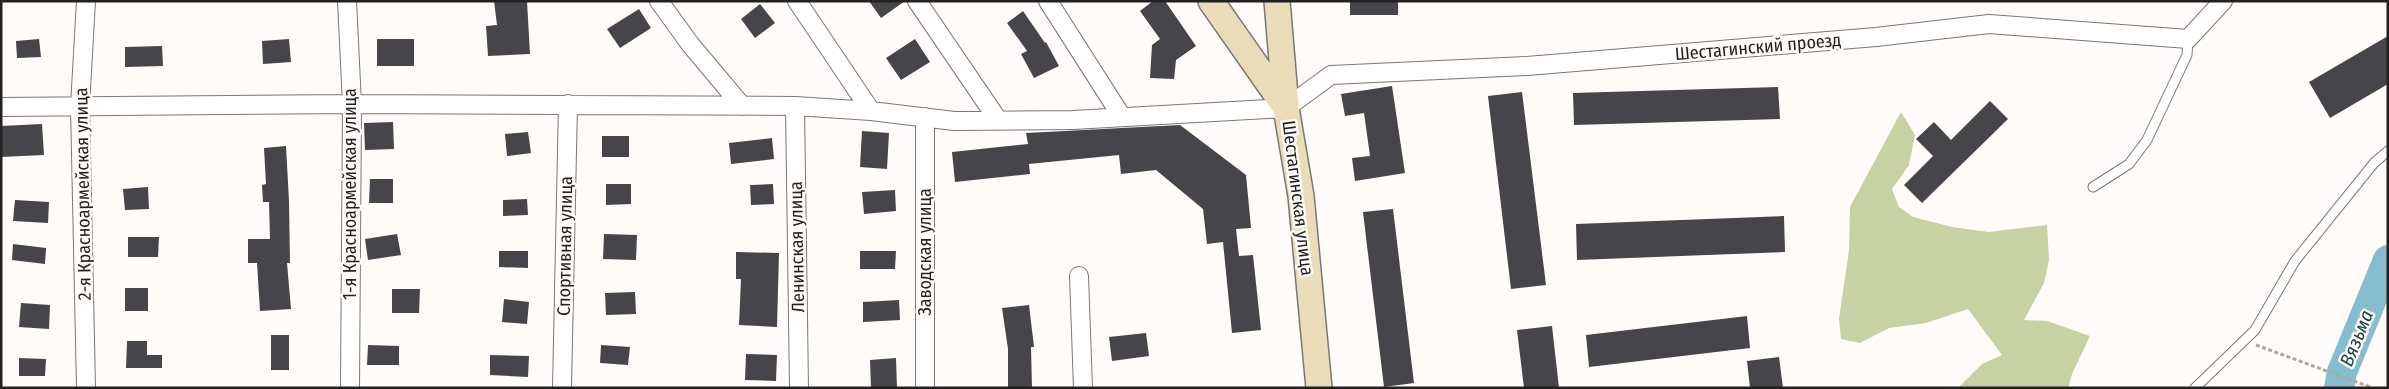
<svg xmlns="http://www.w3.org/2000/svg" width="2389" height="389" font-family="'Fira Sans Condensed',sans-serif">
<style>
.forest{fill:#c6d2a4}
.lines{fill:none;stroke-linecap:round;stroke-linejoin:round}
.river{stroke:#85bdce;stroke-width:30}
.building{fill:#464549}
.lane-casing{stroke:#7a7774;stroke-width:11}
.street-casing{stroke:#7a7774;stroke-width:20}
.secondary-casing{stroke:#7a7774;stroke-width:28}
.path{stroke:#aaa8a6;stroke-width:3;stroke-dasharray:4 2.5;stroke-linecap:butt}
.lane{stroke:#fff;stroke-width:9}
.street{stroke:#fff;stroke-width:18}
.secondary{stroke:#eadcb9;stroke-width:25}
.labels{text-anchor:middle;stroke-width:5;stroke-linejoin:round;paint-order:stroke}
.street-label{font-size:18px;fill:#232120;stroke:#fefbf8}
.water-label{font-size:19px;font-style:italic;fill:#0e414d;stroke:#fefbf8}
</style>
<rect width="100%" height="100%" fill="#fefbf8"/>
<!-- forest -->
<path class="forest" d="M 1901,112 L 1915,135 L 1909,165 L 1892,189 L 1899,207 L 1913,217 L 1952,227 L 1989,232 L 2047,225 L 2049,260 L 2044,283 L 2024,320 L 2047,321 L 2090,336 L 2072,374 L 2068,388 L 1958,388 L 1982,364 L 2002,355 L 1968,309 L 1926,323 L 1889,328 L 1860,343 L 1841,339 L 1839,319 L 1849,250 L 1850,207 Z"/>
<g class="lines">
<!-- river -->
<path class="river" d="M 2339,388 L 2342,372 L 2388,260"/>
</g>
<!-- building -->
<path class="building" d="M 494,1 L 527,1 L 530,54 L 488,56 L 486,26 L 497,25 Z
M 869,1 L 905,1 L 881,18 Z
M 1153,1 L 1165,1 L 1196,46 L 1176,60 L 1174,79 L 1150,78 L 1152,45 L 1160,39 L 1140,11 Z
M 1350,1 L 1398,1 L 1398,15 L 1350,15 Z
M 760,4 L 775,23 L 755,38 L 741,19 Z
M 639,9 L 651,28 L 620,48 L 607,29 Z
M 1023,11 L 1045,43 L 1046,42 L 1059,66 L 1034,78 L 1021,54 L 1027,51 L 1007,23 Z
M 2388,36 L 2388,84 L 2330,118 L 2309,82 Z
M 39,39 L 41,57 L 17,58 L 16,41 Z
M 289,39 L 291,62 L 263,64 L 262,41 Z
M 377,39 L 414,39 L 414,66 L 377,66 Z
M 915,39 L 930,62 L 901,80 L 886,58 Z
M 162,46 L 163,66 L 125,67 L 125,47 Z
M 1392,86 L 1405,173 L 1355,181 L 1352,158 L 1370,156 L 1364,113 L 1345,116 L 1341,94 Z
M 1778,87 L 1780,119 L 1574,125 L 1573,93 Z
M 1522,92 L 1546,285 L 1511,289 L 1488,96 Z
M 1990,101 L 2008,119 L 1922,203 L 1904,185 L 1933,156 L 1916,139 L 1934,122 L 1951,140 Z
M 393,122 L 394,149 L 365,150 L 364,123 Z
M 42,124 L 44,155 L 1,157 L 1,126 Z
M 1180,125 L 1246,175 L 1251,228 L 1236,229 L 1239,256 L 1253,255 L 1261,330 L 1232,333 L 1223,242 L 1207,244 L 1203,209 L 1156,170 L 1121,174 L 1119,155 L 1029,164 L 1030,174 L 955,182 L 952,152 L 1028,144 L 1026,133 Z
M 862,131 L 889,133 L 887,169 L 860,167 Z
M 528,132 L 531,153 L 507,156 L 505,134 Z
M 602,136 L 629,136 L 629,157 L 602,157 Z
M 772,138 L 774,159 L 731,164 L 729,143 Z
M 286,146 L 289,201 L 290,263 L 287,263 L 291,309 L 260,311 L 257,263 L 248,263 L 248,239 L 270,239 L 269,202 L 263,202 L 262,185 L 266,184 L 264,148 Z
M 370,179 L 393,179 L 393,203 L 369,203 Z
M 606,184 L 631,184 L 631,204 L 606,205 Z
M 773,184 L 774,204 L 751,205 L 750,185 Z
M 148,187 L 149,209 L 125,210 L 123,189 Z
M 895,190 L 896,211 L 864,214 L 862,192 Z
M 527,199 L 528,215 L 503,216 L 503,200 Z
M 15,200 L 49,202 L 48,223 L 13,221 Z
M 1393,209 L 1414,383 L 1384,387 L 1363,212 Z
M 1784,216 L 1785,252 L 1577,260 L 1576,224 Z
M 397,234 L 401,255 L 368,260 L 365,239 Z
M 604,234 L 637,235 L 636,260 L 603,259 Z
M 128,237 L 159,237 L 158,257 L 128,257 Z
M 13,244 L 46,248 L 45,264 L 12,260 Z
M 499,251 L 528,251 L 528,268 L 499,267 Z
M 860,251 L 896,251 L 895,269 L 860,269 Z
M 736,252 L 779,253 L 777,327 L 739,325 L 741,279 L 736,279 Z
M 125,288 L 148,288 L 148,311 L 125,311 Z
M 392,289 L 420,289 L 419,313 L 392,313 Z
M 635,292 L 636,314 L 606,315 L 605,293 Z
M 504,299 L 529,302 L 527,324 L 502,322 Z
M 899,300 L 900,320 L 863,322 L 863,302 Z
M 21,303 L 50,305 L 49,329 L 19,327 Z
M 1029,305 L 1034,347 L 1031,347 L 1032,388 L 1008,388 L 1008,349 L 1002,308 Z
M 1747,316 L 1750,348 L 1589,367 L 1586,335 Z
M 1552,326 L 1559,388 L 1524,388 L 1517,330 Z
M 1146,333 L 1149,356 L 1112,361 L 1109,337 Z
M 271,335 L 289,335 L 289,370 L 271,370 Z
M 127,341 L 147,341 L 147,355 L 162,355 L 162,368 L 126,368 Z
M 368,345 L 399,346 L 399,365 L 367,365 Z
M 601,345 L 630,347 L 628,365 L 600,363 Z
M 746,354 L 777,355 L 776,381 L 745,380 Z
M 490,355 L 529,356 L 528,377 L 490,375 Z
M 1779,357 L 1783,388 L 1750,388 L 1747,361 Z
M 19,358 L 46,359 L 45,376 L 19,376 Z
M 896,358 L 897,388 L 871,388 L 870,360 Z"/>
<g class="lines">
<defs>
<path id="lane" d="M 2093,187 L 2129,164 L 2147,140 L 2187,55 L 2188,39
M 2195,388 L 2255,330 L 2295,261 L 2374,163 L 2388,151"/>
<path id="street" d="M 86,1 L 80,106 L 86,388
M 347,1 L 352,104 L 350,388
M 659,1 L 690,44 L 742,106
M 797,1 L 871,111
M 917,1 L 998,120
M 1048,1 L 1122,117
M 795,106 L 799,388
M 1,107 L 352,104 L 795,106 L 871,111 L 954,121 L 1073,120 L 1286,108 L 1331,75 L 1527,66 L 1876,37 L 1989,24 L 2188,39 L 2223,1
M 925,117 L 925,388
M 1079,276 L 1083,388
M 562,388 L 568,104"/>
<path id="secondary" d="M 1211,1 L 1286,108 L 1301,196 L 1319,388
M 1277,1 L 1286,108"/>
</defs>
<!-- lane casing -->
<use href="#lane" class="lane-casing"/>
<!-- street casing -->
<use href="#street" class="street-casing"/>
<!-- secondary casing -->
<use href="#secondary" class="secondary-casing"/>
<!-- path -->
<path class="path" d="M 2256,345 L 2373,388"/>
<!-- lane -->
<use href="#lane" class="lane"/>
<!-- street -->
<use href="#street" class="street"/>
<!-- secondary -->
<use href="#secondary" class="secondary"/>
</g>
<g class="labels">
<!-- street labels -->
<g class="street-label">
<text transform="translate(1758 47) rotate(-5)" y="6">Шестагинский проезд</text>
<text transform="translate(83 194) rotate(-91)" y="6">2-я Красноармейская улица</text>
<text transform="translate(350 194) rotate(-90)" y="6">1-я Красноармейская улица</text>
<text transform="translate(1298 198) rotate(83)" y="6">Шестагинская улица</text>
<text transform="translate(565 246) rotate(-89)" y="6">Спортивная улица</text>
<text transform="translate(797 247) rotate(-91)" y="6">Ленинская улица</text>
<text transform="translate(925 252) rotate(-90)" y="6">Заводская улица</text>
</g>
<!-- water labels -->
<g class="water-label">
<text transform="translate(2356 338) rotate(-68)" y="7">Вязьма</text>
</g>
</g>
<!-- border -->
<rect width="2389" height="389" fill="none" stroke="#232120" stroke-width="5"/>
</svg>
